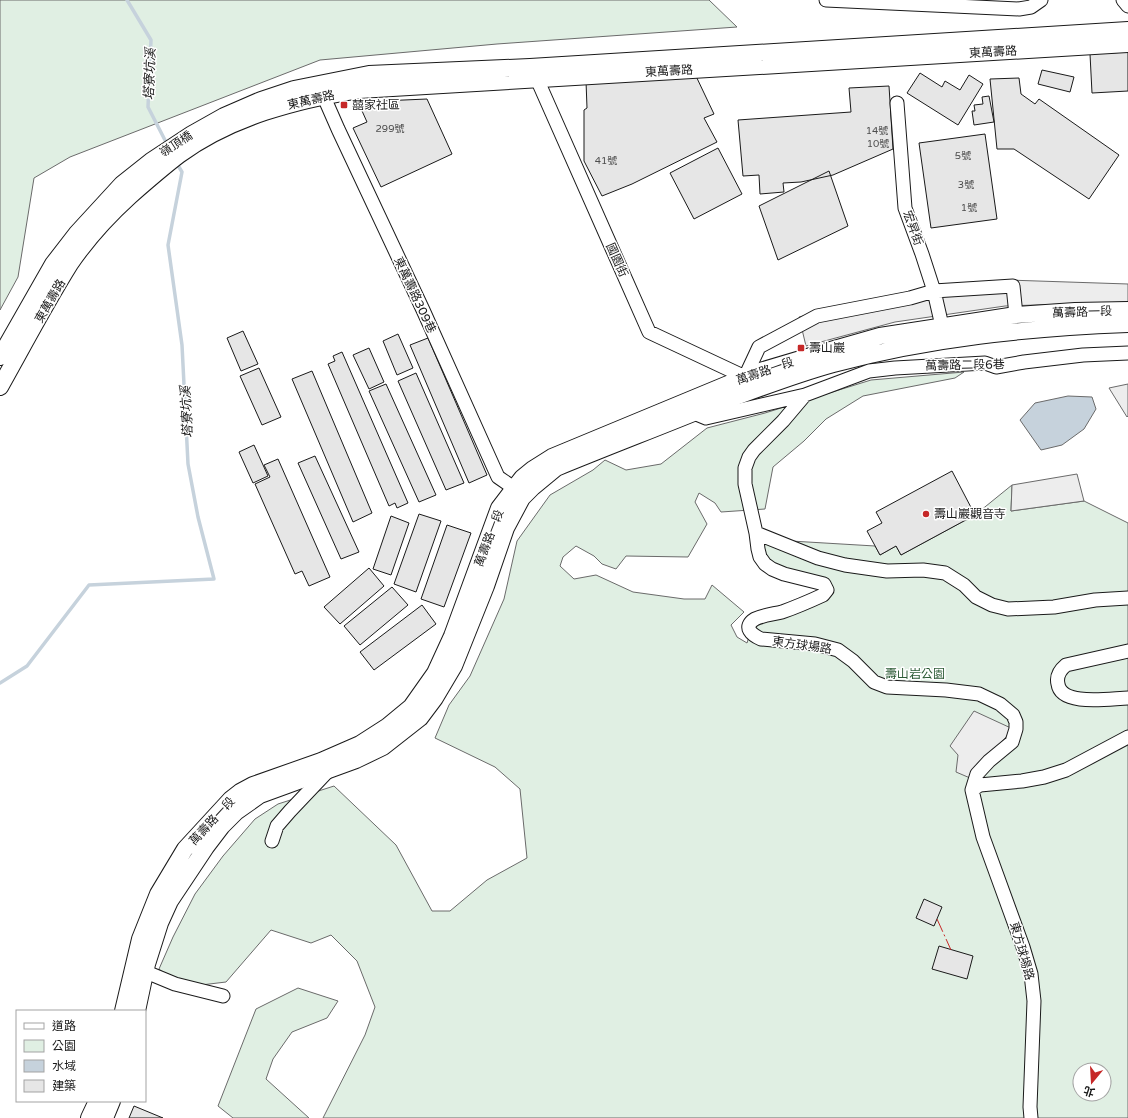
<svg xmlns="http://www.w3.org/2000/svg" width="1128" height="1118" font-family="'Varela Round','Noto Sans TC',sans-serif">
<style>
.green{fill:#e0efe3;stroke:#6a6a6a;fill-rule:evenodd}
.parking{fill:#ededed;stroke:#6a6a6a}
.water{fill:#c6d2dc;stroke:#6a6a6a}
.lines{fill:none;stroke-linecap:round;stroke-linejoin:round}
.stream{stroke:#c6d2dc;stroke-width:3.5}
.building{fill:#e6e6e6;stroke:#1a1a1a}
.minor-casing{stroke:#1a1a1a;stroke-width:15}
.major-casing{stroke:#1a1a1a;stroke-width:18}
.minor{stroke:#fff;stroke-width:13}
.major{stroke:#fff;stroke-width:16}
.power{stroke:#c62828;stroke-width:1;stroke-dasharray:14 3 2 3;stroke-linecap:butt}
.poi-dot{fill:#c62828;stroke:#fff;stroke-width:1.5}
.labels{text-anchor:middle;stroke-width:3;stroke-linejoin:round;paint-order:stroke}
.number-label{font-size:10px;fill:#4d4d4d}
.street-label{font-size:12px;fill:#1a1a1a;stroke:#fff}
.poi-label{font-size:12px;fill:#1a1a1a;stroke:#fff;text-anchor:start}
.park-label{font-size:12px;fill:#2b5a34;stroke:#fff}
.water-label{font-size:13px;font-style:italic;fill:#1a1a1a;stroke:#fff}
</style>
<rect width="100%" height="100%" fill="#fff"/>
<!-- green -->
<path class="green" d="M 0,0 L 709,0 L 737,27 L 497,44 L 320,60 L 70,157 L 34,178 L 18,277 L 0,310 Z
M 964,372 L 955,378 L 863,396 L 826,419 L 804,441 L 773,467 L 765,509 L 721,512 L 715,503 L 699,493 L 695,502 L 707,524 L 688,557 L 626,556 L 616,569 L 602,564 L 594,556 L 576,546 L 563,557 L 560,566 L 574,579 L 596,575 L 633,592 L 684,599 L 705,599 L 712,585 L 744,612 L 731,625 L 737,637 L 747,643 L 750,633 L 749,629 L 827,590 L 772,569 L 757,539 L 875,546 L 880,555 L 896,546 L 901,555 L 975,515 L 1012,485 L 1011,511 L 1084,501 L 1128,523 L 1128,1118 L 323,1118 L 365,1035 L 375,1007 L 357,961 L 331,935 L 311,943 L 271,930 L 226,982 L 201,985 L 172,980 L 159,969 L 173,937 L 195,894 L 223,856 L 255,819 L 278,804 L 334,786 L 396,845 L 432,911 L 450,911 L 487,880 L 527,858 L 520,789 L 495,767 L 435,738 L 449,705 L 470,676 L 504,599 L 517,541 L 550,495 L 593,470 L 605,460 L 626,470 L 661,464 L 707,428 L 765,413 L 871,380 ZM 1080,1070 L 1104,1070 L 1104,1094 L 1080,1094 Z
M 298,988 L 338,1001 L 327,1018 L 292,1032 L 273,1059 L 266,1079 L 309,1118 L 233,1118 L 218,1106 L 256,1009 Z"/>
<!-- parking -->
<path class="parking" d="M 1007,280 L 1128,284 L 1128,302 L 1005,306 L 895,322 L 806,346 L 799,317 L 893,295 Z
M 1128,384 L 1128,416 L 1127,417 L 1109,388 Z
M 1077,474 L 1084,501 L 1011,511 L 1012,485 Z
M 974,711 L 1013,729 L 970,778 L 956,772 L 958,755 L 950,746 Z"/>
<!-- water -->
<path class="water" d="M 1068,396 L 1092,397 L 1096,409 L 1084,429 L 1062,445 L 1041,450 L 1020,420 L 1035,403 Z"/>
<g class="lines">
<!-- stream -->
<path class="stream" d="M 127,0 L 151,40 L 148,107 L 168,146
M 0,683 L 27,666 L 89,585 L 214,579 L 198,517 L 188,464 L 182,345 L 168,245 L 182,172 L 176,162"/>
</g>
<!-- building -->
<path class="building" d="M 1128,52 L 1128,91 L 1092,93 L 1090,54 Z
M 1042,70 L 1074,77 L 1070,92 L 1038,84 Z
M 920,73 L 942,87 L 945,81 L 960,90 L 969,75 L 983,84 L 958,125 L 907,93 Z
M 695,74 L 714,114 L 704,118 L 717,142 L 632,184 L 602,196 L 584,161 L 584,110 L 587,108 L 586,81 Z
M 1019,78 L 1021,94 L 1035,104 L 1039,99 L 1119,155 L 1089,199 L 1014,149 L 997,149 L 990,79 Z
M 889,86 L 893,149 L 833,175 L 801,182 L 783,183 L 784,192 L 760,194 L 759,175 L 743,176 L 738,120 L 851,112 L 849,88 Z
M 989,96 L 994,122 L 974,125 L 972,111 L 975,111 L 974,105 L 983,104 L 982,97 Z
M 427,99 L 452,154 L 381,187 L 353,128 L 367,122 L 358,102 Z
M 985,134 L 997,219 L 931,228 L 919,143 Z
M 718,148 L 742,194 L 694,219 L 670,173 Z
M 829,171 L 848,226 L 778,260 L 759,206 Z
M 243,331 L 258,364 L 241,371 L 227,338 Z
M 398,334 L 413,368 L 397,375 L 383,341 Z
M 428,338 L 487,475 L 469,483 L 410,345 Z
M 369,348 L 384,382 L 369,389 L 353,355 Z
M 342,352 L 408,503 L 397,508 L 395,503 L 389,506 L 328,364 L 335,361 L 333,356 Z
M 259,368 L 281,417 L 262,425 L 240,376 Z
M 312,371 L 372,513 L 353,522 L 292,379 Z
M 416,373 L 464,483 L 446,490 L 398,381 Z
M 386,384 L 436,495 L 419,502 L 369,391 Z
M 254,445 L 268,476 L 253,483 L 239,452 Z
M 315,456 L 359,552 L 341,559 L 298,463 Z
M 278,459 L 330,577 L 309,586 L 302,571 L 295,574 L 255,484 L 270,477 L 264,465 Z
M 952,471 L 975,515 L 901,555 L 896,546 L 880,555 L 867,531 L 882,523 L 876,512 Z
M 419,514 L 441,521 L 416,592 L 394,584 Z
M 391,516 L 409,523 L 391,575 L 373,569 Z
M 447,525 L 471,533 L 444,607 L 421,599 Z
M 369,568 L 384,586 L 340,624 L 324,607 Z
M 392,587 L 408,605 L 360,645 L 344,626 Z
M 422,605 L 436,624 L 374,670 L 360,652 Z
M 924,899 L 942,907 L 934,926 L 916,918 Z
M 939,946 L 973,956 L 967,979 L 932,969 Z
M 134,1106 L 163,1118 L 129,1118 Z"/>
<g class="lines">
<defs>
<path id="minor" d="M 826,0 L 1019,9 L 1031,7 L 1041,0
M 1123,0 L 1128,6
M 537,79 L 649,332 L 745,377 L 747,382
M 320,88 L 338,129 L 423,310 L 498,477 L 514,488 L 520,495
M 897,103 L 905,208 L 922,254 L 934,291 L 942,326
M 745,377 L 759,347 L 817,316 L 910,298 L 934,291 L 1013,286 L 1016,315
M 805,395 L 783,421 L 754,450 L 749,457 L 745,468 L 745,484 L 756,533 L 758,549 L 760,557 L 765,564 L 772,569 L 784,574 L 824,584 L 827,590 L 823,595 C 810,601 796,607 782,612 C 774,614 763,615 755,619 C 742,627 752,635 761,639 L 815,644 L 838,650 L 853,661 L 874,682 L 887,687 L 946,690 L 979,694 L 1000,704 L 1013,715 L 1016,722 L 1016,729 L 1012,742 L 989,761 L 977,774 L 972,790 L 983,837 L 1023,947 L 1031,974 L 1034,1001 L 1030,1107 L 1031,1118
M 692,408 L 694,413 L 706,418 L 805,395 L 869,371 L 895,368 L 985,363 L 996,367 L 1024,362 L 1083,355 L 1128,353
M 756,533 L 818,558 L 845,565 L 887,571 L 923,570 L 945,573 L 964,585 L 976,597 L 992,605 L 1008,609 L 1054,607 L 1095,600 L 1128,598
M 1128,651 L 1066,665 C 1060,670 1056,676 1058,684 C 1061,707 1112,698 1128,698
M 972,790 L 980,785 L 1022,781 L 1044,777 L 1066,770 L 1128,737
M 272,841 L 277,826 L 290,811 L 327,772
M 146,972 L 175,984 L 223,996"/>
<path id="major" d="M 0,357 L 53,264 L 77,233 L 122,184 L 151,161 L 192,134 L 224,116 L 261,100 L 294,89 L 369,74 L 530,67 L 1128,30
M 0,387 C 23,346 45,304 70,264 C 87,239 108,216 130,196 C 146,182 162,168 179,155 C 231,117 296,100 359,90 L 1128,44
M 123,1011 L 140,939 L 158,894 L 185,849 L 231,799 L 240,792 L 253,785 L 321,761 L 360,744 L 388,726 L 411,707 L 435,673 L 452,636 L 499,508 L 522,478 L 533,469 L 552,457 L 757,372 L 831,350 L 880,336 L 1016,315 L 1075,311 L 1128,310
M 137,1011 L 147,964 L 160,923 L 170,901 L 206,847 L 222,826 L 236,812 L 260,795 L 356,760 L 383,747 L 420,718 L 435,698 L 454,666 L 486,586 L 506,528 L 522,498 L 533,487 L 556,468 C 602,449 649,431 696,412 C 741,395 786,377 833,364 C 930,338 1027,328 1128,324
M 89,1118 L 97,1101
M 105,1118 L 112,1101"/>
</defs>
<!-- minor casing -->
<use href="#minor" class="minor-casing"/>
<!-- major casing -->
<use href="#major" class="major-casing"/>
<!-- minor -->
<use href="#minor" class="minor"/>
<!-- major -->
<use href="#major" class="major"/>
<!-- power -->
<path class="power" d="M 937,919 L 951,950"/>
</g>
<!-- markers -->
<g class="poi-dot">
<rect x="340" y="101" width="8" height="8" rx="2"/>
<rect x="797" y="344" width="8" height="8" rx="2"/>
<circle cx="926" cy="514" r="4"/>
</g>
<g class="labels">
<!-- number labels -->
<g class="number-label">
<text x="390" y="132">299號</text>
<text x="877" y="134">14號</text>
<text x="878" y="147">10號</text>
<text x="963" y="159">5號</text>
<text x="606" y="164">41號</text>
<text x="966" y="188">3號</text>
<text x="969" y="211">1號</text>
</g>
<!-- street labels -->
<g class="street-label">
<text transform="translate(993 52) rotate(-3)" y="4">東萬壽路</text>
<text transform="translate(669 71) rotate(-3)" y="4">東萬壽路</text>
<text transform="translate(311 100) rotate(-13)" y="4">東萬壽路</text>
<text transform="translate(176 144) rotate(-33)" y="4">嶺頂橋</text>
<text transform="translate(913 228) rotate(70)" y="4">宏昇街</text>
<text transform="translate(617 260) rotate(66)" y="4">國園街</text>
<text transform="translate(415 295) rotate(65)" y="4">東萬壽路309巷</text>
<text transform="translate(50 301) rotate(-60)" y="4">東萬壽路</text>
<text transform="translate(1082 312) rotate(-2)" y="4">萬壽路一段</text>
<text transform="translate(965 365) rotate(-1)" y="4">萬壽路二段6巷</text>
<text transform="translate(765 371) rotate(-19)" y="4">萬壽路一段</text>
<text transform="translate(489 538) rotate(-69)" y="4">萬壽路一段</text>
<text transform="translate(802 645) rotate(8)" y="4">東方球場路</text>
<text transform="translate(212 821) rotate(-47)" y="4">萬壽路一段</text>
<text transform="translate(1022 951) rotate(74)" y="4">東方球場路</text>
</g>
<!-- poi labels -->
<g class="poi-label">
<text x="352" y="109">囍家社區</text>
<text x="809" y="352">壽山巖</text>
<text x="934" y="518">壽山巖觀音寺</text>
</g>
<!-- park labels -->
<g class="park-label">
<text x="915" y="678">壽山岩公園</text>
</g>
<!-- water labels -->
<g class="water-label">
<text transform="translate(149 74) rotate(-88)" y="5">塔寮坑溪</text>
<text transform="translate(186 412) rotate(-93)" y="5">塔寮坑溪</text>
</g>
</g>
<!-- legend -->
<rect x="16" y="1010" width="130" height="92" fill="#ffffff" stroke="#a3a3a3"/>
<rect x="24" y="1023" width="20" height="6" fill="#ffffff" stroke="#a3a3a3"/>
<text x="52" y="1030" font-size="12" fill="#1a1a1a">道路</text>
<rect x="24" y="1040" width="20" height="12" fill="#e0efe3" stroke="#a3a3a3"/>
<text x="52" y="1050" font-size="12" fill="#1a1a1a">公園</text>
<rect x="24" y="1060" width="20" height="12" fill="#c6d2dc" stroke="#a3a3a3"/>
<text x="52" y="1070" font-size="12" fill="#1a1a1a">水域</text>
<rect x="24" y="1080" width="20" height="12" fill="#e6e6e6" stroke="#a3a3a3"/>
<text x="52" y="1090" font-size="12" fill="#1a1a1a">建築</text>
<!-- north arrow -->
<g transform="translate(1092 1082) rotate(198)"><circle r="19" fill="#ffffff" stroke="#a3a3a3"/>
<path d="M0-3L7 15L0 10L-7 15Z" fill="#c62828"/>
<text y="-6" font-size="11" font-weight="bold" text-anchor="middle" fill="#1a1a1a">北</text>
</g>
</svg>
